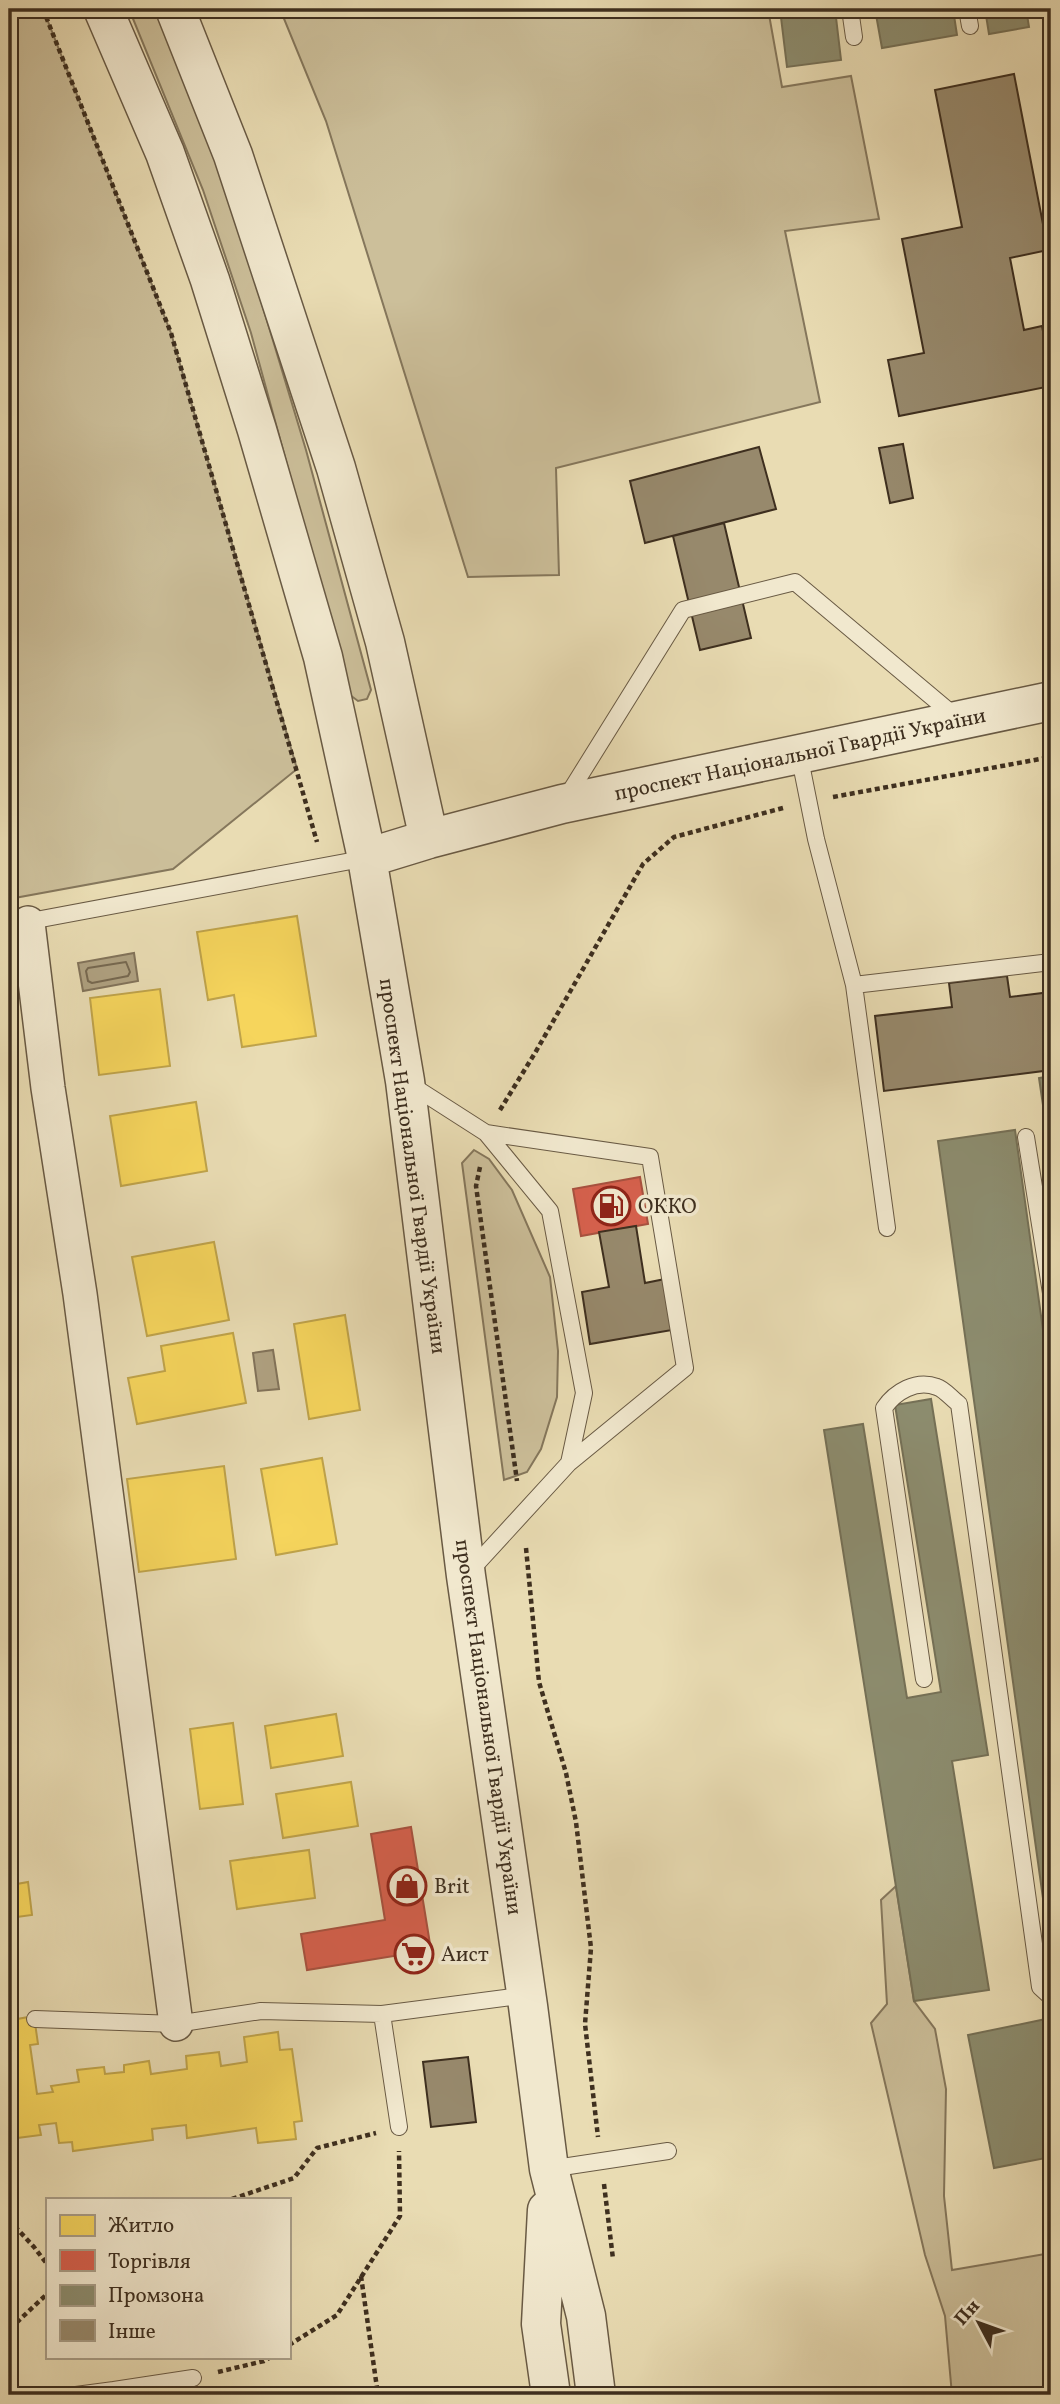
<svg xmlns="http://www.w3.org/2000/svg" width="1060" height="2404" font-family="Vollkorn,serif">
<style>
.green{fill:#ccbf9a;stroke:#85775c;stroke-width:2}
.water{fill:#afa181;stroke:#82735a;stroke-width:2}
.homes{fill:#f6d55c;stroke:#bfa34a;stroke-width:2}
.shops{fill:#d6604d;stroke:#a8513f;stroke-width:2}
.industry{fill:#8c8c6e;stroke:#757056;stroke-width:2}
.lines{fill:none;stroke-linecap:round;stroke-linejoin:round}
.shore{stroke:#766850;stroke-width:2}
.building{fill:#97896c;stroke:#3e2f1f;stroke-width:2}
.service-casing{stroke:#695a44;stroke-width:18}
.minor-casing{stroke:#695a44;stroke-width:36}
.tertiary-casing{stroke:#695a44;stroke-width:41}
.path{stroke:#3e2f1f;stroke-width:4.5;stroke-dasharray:5 3.5;stroke-linecap:butt}
.service{stroke:#f1e8ce;stroke-width:16}
.minor{stroke:#f1e8ce;stroke-width:33}
.tertiary{stroke:#f1e8ce;stroke-width:38}
.labels{text-anchor:middle;stroke-width:7;stroke-linejoin:round;paint-order:stroke}
.street-label{font-size:21px;fill:#3e2f1f;stroke:#f1e8ce}
.poi-label{font-size:21px;fill:#3e2f1f;stroke:#f1e8ce;text-anchor:start}
</style>
<rect width="100%" height="100%" fill="#e9dcb3"/>
<filter id="stains"><feTurbulence type="fractalNoise" baseFrequency=".00286" numOctaves="4"/><feColorMatrix values="0 0 0 0 .2 0 0 0 0 .09 0 0 0 0 .02 0 0 0 .5 -.17"/></filter>
<radialGradient id="worn" r=".72"><stop offset=".6" stop-color="#630" stop-opacity="0"/><stop offset="1" stop-color="#630" stop-opacity=".3"/></radialGradient>
<!-- green -->
<path class="green" d="M 9,9 L 43,9 L 171,333 L 297,769 L 173,869 L 9,899 Z
M 129,9 L 156,9 L 224,178 L 306,450 L 371,690 L 367,699 L 358,701 L 350,695 L 251,333 L 203,190 Z
M 280,9 L 768,9 L 782,87 L 851,76 L 879,219 L 785,231 L 820,402 L 556,468 L 559,575 L 468,577 L 326,121 Z
M 474,1150 L 489,1159 L 512,1190 L 550,1277 L 558,1351 L 557,1397 L 541,1449 L 527,1472 L 504,1480 L 462,1163 Z
M 896,1886 L 914,2001 L 935,2029 L 946,2089 L 944,2196 L 952,2270 L 1051,2253 L 1051,2395 L 952,2395 L 945,2316 L 925,2255 L 871,2023 L 887,2004 L 881,1900 Z"/>
<!-- water -->
<path class="water" d="M 134,953 L 138,981 L 83,991 L 78,963 Z
M 273,1350 L 279,1389 L 258,1391 L 253,1353 Z"/>
<!-- homes -->
<path class="homes" d="M 297,916 L 316,1036 L 242,1047 L 234,995 L 208,1000 L 197,932 Z
M 160,989 L 170,1066 L 99,1075 L 90,998 Z
M 196,1102 L 207,1171 L 121,1186 L 110,1116 Z
M 214,1242 L 229,1320 L 147,1336 L 132,1257 Z
M 345,1315 L 360,1410 L 309,1419 L 294,1324 Z
M 233,1333 L 246,1403 L 137,1424 L 128,1378 L 165,1371 L 161,1346 Z
M 322,1458 L 337,1544 L 276,1555 L 261,1469 Z
M 224,1466 L 236,1559 L 139,1572 L 127,1479 Z
M 336,1714 L 343,1756 L 271,1768 L 265,1726 Z
M 233,1723 L 243,1804 L 200,1809 L 190,1729 Z
M 351,1782 L 358,1826 L 283,1838 L 276,1794 Z
M 309,1850 L 315,1898 L 237,1909 L 230,1861 Z
M 9,1878 L 11,1885 L 28,1882 L 32,1915 L 9,1918 Z
M 9,1925 L 17,1990 L 14,1991 L 17,2019 L 34,2016 L 38,2044 L 30,2045 L 37,2094 L 53,2092 L 51,2086 L 79,2082 L 77,2070 L 104,2067 L 105,2074 L 124,2072 L 124,2065 L 149,2061 L 151,2074 L 187,2069 L 186,2056 L 219,2052 L 221,2066 L 247,2062 L 244,2037 L 278,2032 L 280,2050 L 292,2049 L 302,2121 L 294,2122 L 296,2139 L 258,2143 L 256,2128 L 187,2138 L 186,2125 L 152,2129 L 153,2140 L 73,2151 L 72,2142 L 59,2143 L 56,2123 L 39,2125 L 41,2135 L 9,2139 Z"/>
<!-- shops -->
<path class="shops" d="M 640,1177 L 648,1224 L 581,1236 L 573,1189 Z
M 411,1827 L 431,1950 L 307,1970 L 301,1934 L 385,1920 L 371,1834 Z"/>
<!-- industry -->
<path class="industry" d="M 780,9 L 835,9 L 841,60 L 787,67 Z
M 875,9 L 953,9 L 957,35 L 882,48 Z
M 985,9 L 1026,9 L 1029,27 L 989,34 Z
M 1051,1076 L 1051,1159 L 1039,1078 Z
M 1015,1130 L 1051,1387 L 1051,1956 L 938,1141 Z
M 931,1399 L 988,1755 L 952,1761 L 989,1990 L 914,2001 L 824,1430 L 863,1424 L 907,1698 L 941,1692 L 895,1405 Z
M 1046,2019 L 1051,2044 L 1051,2157 L 994,2168 L 968,2035 Z"/>
<g class="lines">
<!-- shore -->
<path class="shore" d="M 126,962 L 130,972 L 128,976 L 92,983 L 88,981 L 86,971 L 88,968 Z"/>
</g>
<!-- building -->
<path class="building" d="M 1014,74 L 1048,250 L 1010,258 L 1024,330 L 1042,326 L 1051,372 L 1051,386 L 899,416 L 888,360 L 924,353 L 902,239 L 962,227 L 935,90 Z
M 903,444 L 913,498 L 890,503 L 879,448 Z
M 759,447 L 776,509 L 645,543 L 630,481 Z
M 724,523 L 751,638 L 700,650 L 673,536 Z
M 1007,976 L 1010,997 L 1051,992 L 1051,1070 L 884,1091 L 875,1016 L 952,1007 L 949,983 Z
M 636,1226 L 645,1283 L 670,1278 L 678,1329 L 590,1344 L 582,1292 L 609,1287 L 599,1232 Z
M 468,2057 L 476,2122 L 431,2127 L 423,2062 Z"/>
<g class="lines">
<defs>
<path id="service" d="M 850,9 L 854,37
M 967,9 L 970,26
M 799,754 L 816,839 L 854,985 L 1051,962
M 566,798 L 683,610 L 795,582 L 957,718
M 9,925 L 367,858
M 854,985 L 887,1228
M 408,1083 L 486,1133 L 550,1211 L 584,1393 L 569,1463 L 470,1571
M 486,1133 L 650,1157 L 685,1368 L 569,1463
M 1026,1137 L 1051,1293
M 924,1679 L 884,1408 C 895,1392 916,1379 937,1387 C 944,1389 952,1399 959,1404 L 1040,1987 L 1051,1997
M 35,2019 L 176,2024 L 261,2011 L 382,2014
M 399,2127 L 382,2014 L 527,1995
M 549,2169 L 668,2151
M 114,2390 L 193,2378
M 76,2395 L 114,2390 L 115,2395"/>
<path id="minor" d="M 28,923 L 48,1088 L 80,1294 L 176,2024"/>
<path id="tertiary" d="M 103,9 L 165,153 L 210,280 L 257,430 L 323,657 L 367,858 L 405,1081 L 466,1576 L 528,2006 L 549,2169 L 586,2316 L 596,2395
M 175,9 L 233,155 L 336,468 L 385,642 L 429,839
M 367,858 L 429,839 L 562,804 L 1051,701
M 547,2210 L 541,2324 L 551,2395"/>
</defs>
<!-- service casing -->
<use href="#service" class="service-casing"/>
<!-- minor casing -->
<use href="#minor" class="minor-casing"/>
<!-- tertiary casing -->
<use href="#tertiary" class="tertiary-casing"/>
<!-- path -->
<path class="path" d="M 43,9 L 171,333 L 317,842
M 833,797 L 1051,757
M 500,1110 L 535,1053 L 643,864 L 674,837 L 783,808
M 480,1167 L 476,1186 L 517,1481
M 526,1548 L 539,1682 L 566,1773 L 576,1822 L 591,1948 L 585,2024 L 598,2137
M 604,2184 L 613,2259
M 232,2199 L 294,2178 L 317,2148 L 376,2133
M 9,2220 L 34,2247 L 47,2264
M 361,2276 L 378,2395
M 9,2326 L 15,2324 L 47,2294
M 289,2345 L 337,2315 L 400,2216 L 399,2151
M 218,2372 L 264,2361 L 271,2357
M 9,2392 L 13,2395"/>
<!-- service -->
<use href="#service" class="service"/>
<!-- minor -->
<use href="#minor" class="minor"/>
<!-- tertiary -->
<use href="#tertiary" class="tertiary"/>
</g>
<!-- icons -->
<defs>
<symbol id="fuel-ring" viewBox="-11 -11 22 22"><circle r="9.5" fill="#f1e8ce" stroke="#8f2418" stroke-width="1.5"/><path d="M-5.5-6h7V0h2V4h1.3V-2.5L3-4.5l.8-.8L6-3V5H2.5V1h-1V6h-7ZM-4.2-4.7v3.2H.2V-4.7Z" fill="#8f2418"/></symbol>
<symbol id="shop-ring" viewBox="-11 -11 22 22"><circle r="9.5" fill="#f1e8ce" stroke="#8f2418" stroke-width="1.5"/><path d="M-5-2.5h2.3a2.7 3.5 0 0 1 5.4 0H5L5.5 6h-11ZM-1.5-2.5h3a1.5 2.3 0 0 0-3 0Z" fill="#8f2418"/></symbol>
<symbol id="supermarket-ring" viewBox="-11 -11 22 22"><circle r="9.5" fill="#f1e8ce" stroke="#8f2418" stroke-width="1.5"/><path d="M-6-5.5h2.5l.6 2H6L4.5 2H-2.5L-4.4-4H-6ZM-1.5 3.2a1.3 1.3 0 1 0 .1 0ZM3 3.2a1.3 1.3 0 1 0 .1 0Z" fill="#8f2418"/></symbol>
</defs>
<g fill-rule="evenodd">
<use href="#fuel-ring" x="589" y="1184" width="44" height="44"/>
<use href="#shop-ring" x="385" y="1864" width="44" height="44"/>
<use href="#supermarket-ring" x="392" y="1932" width="44" height="44"/>
</g>
<g class="labels">
<!-- street labels -->
<g class="street-label">
<text transform="translate(800 754) rotate(-12)" y="7">проспект Національної Гвардії України</text>
<text transform="translate(413 1166) rotate(82)" y="7">проспект Національної Гвардії України</text>
<text transform="translate(489 1727) rotate(82)" y="7">проспект Національної Гвардії України</text>
</g>
<!-- poi labels -->
<g class="poi-label">
<text x="638" y="1213">ОККО</text>
<text x="434" y="1893">Brit</text>
<text x="441" y="1961">Аист</text>
</g>
</g>
<!-- margin -->
<rect width="1060" height="2404" fill="none" stroke="#e9dcb3" stroke-width="35"/>
<rect x="10" y="10" width="1039" height="2383" fill="none" stroke="#3e2f1f" stroke-width="3.5"/>
<rect x="18" y="18" width="1025" height="2369" fill="none" stroke="#3e2f1f" stroke-width="2"/>
<!-- legend -->
<rect x="46" y="2198" width="245" height="161" fill="#f1e8ce" stroke="#a99e88" stroke-width="2"/>
<rect x="60" y="2215" width="35" height="21" fill="#f6d55c" stroke="#a99e88" stroke-width="2"/>
<text x="108" y="2232" font-size="21" fill="#3e2f1f">Житло</text>
<rect x="60" y="2250" width="35" height="21" fill="#d6604d" stroke="#a99e88" stroke-width="2"/>
<text x="108" y="2268" font-size="21" fill="#3e2f1f">Торгівля</text>
<rect x="60" y="2285" width="35" height="21" fill="#8c8c6e" stroke="#a99e88" stroke-width="2"/>
<text x="108" y="2302" font-size="21" fill="#3e2f1f">Промзона</text>
<rect x="60" y="2320" width="35" height="21" fill="#97896c" stroke="#a99e88" stroke-width="2"/>
<text x="108" y="2338" font-size="21" fill="#3e2f1f">Інше</text>
<!-- north arrow -->
<g transform="translate(979 2323) rotate(311)" stroke="#f1e8ce" stroke-width="5" paint-order="stroke">
<path d="M0-5L12 26L0 18L-12 26Z" fill="#3e2f1f"/>
<text y="-10" font-size="19" font-weight="bold" text-anchor="middle" fill="#3e2f1f">Пн</text>
</g>
<rect width="100%" height="100%" filter="url(#stains)"/>
<rect width="100%" height="100%" fill="url(#worn)"/>
</svg>
